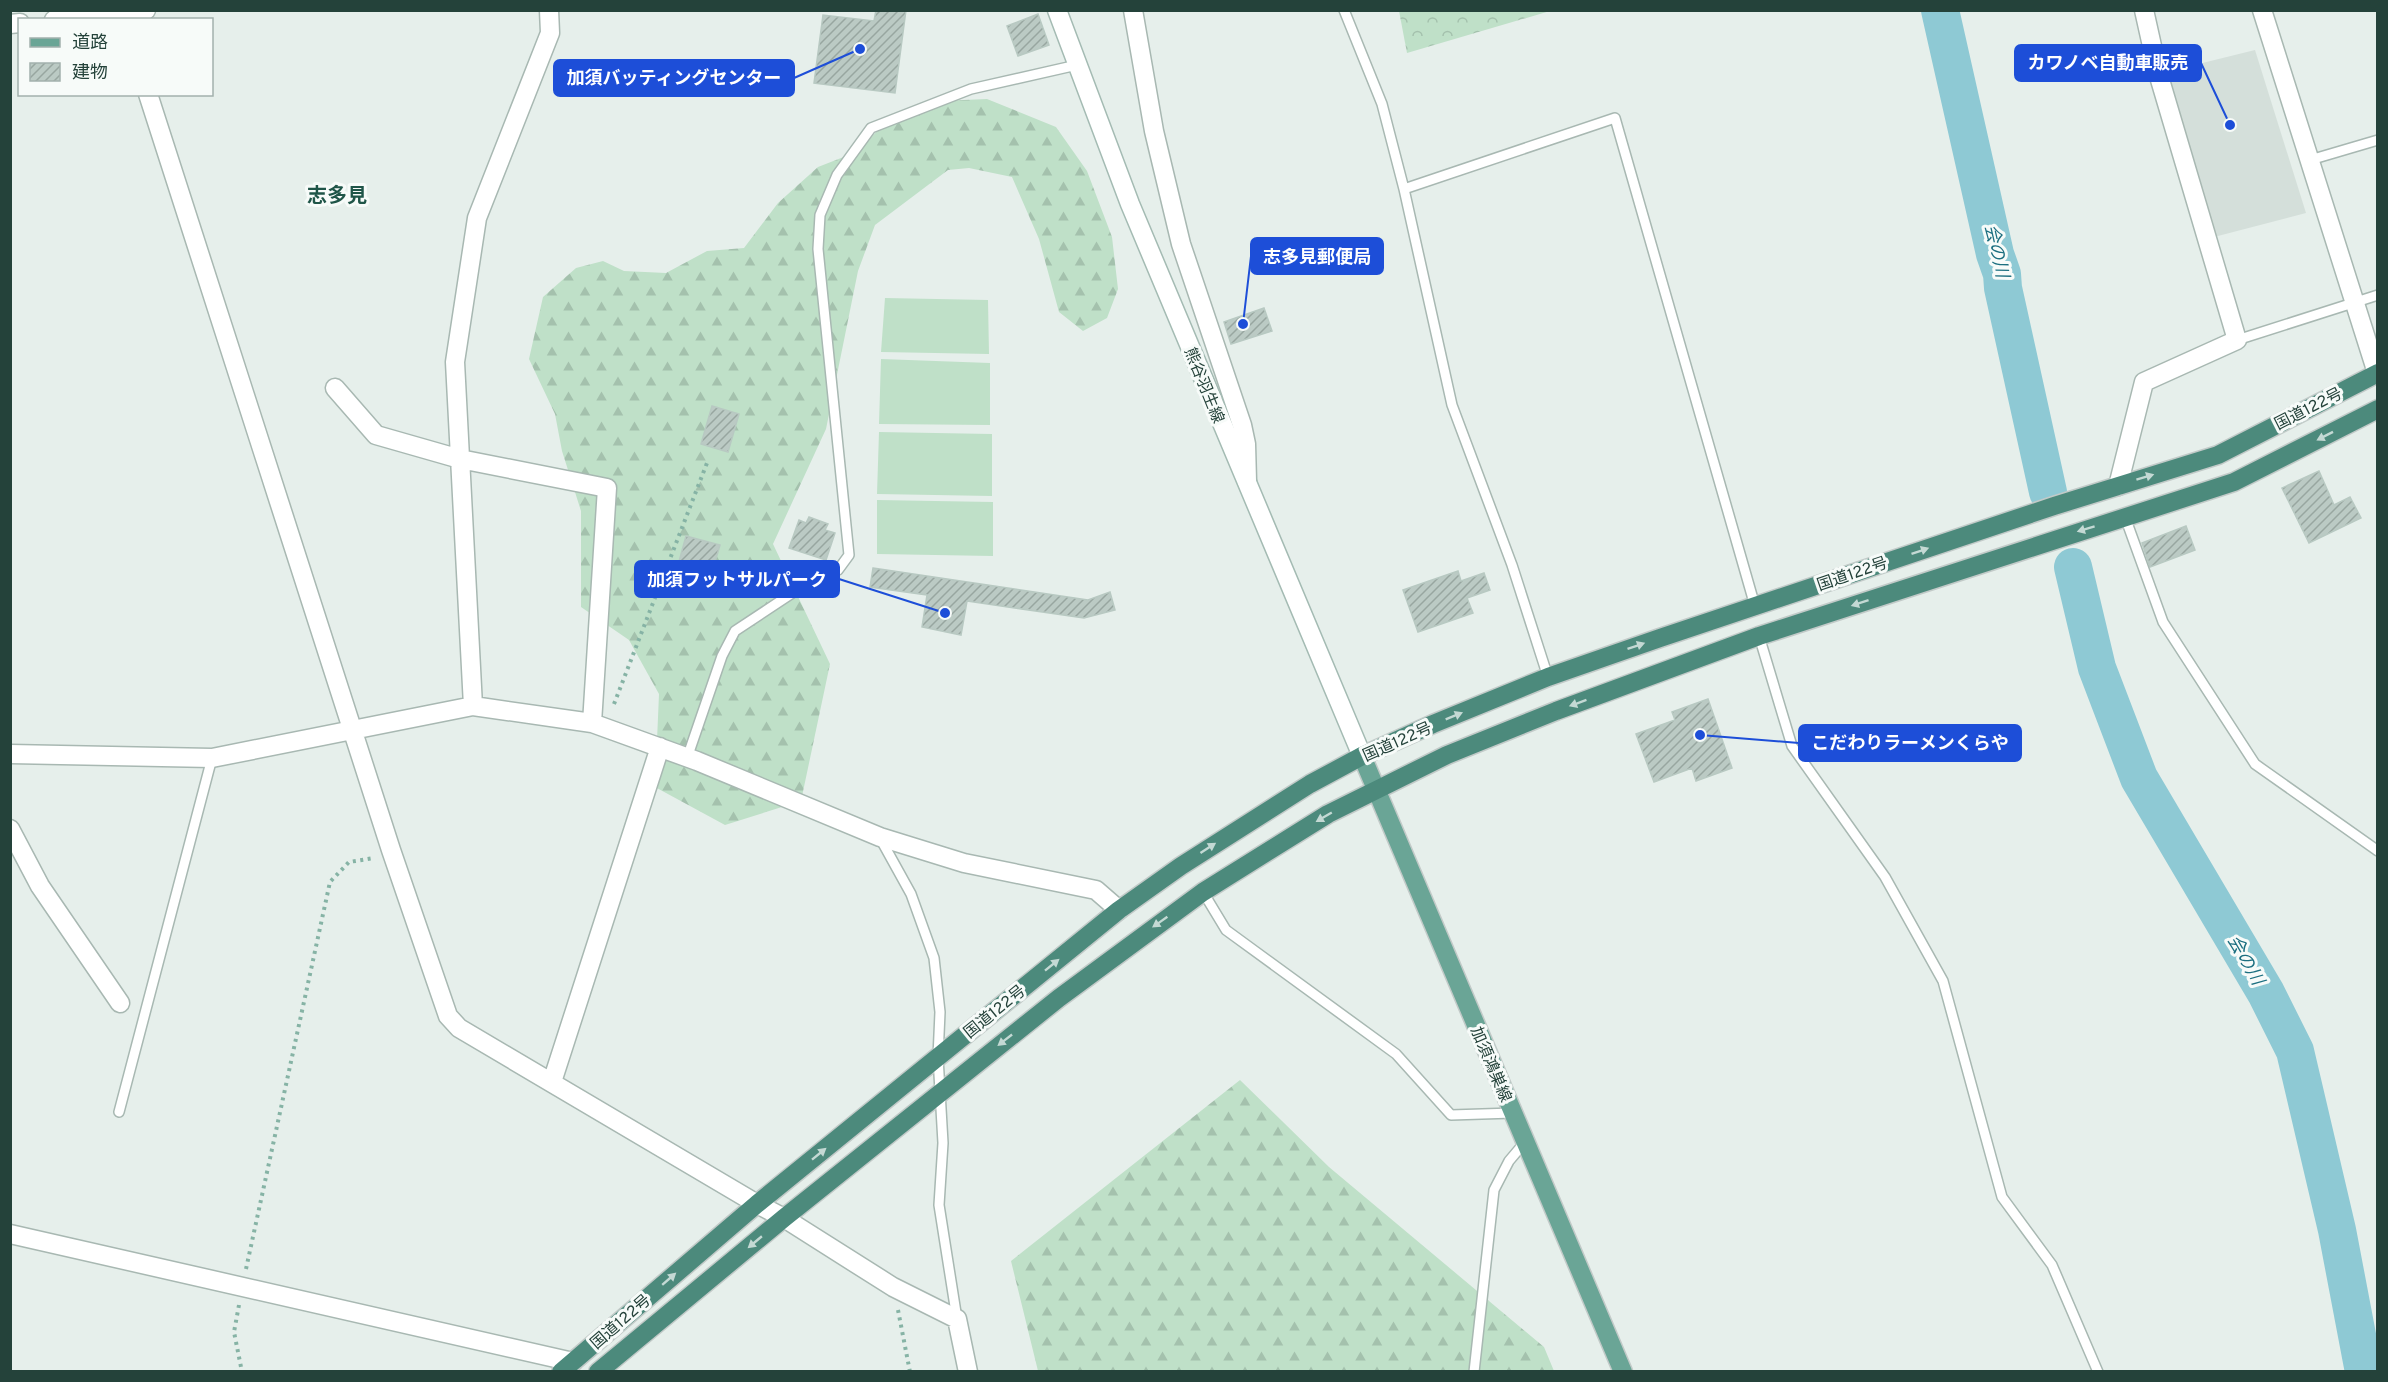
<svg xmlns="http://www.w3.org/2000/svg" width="2388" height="1382" font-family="Overpass,'Noto Sans JP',sans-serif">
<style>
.built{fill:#d4dfda}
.forest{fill:url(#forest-firs)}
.park{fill:url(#park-crowns)}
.garden{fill:#bfe0c8}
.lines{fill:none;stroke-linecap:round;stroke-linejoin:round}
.river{stroke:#8ec9d4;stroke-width:38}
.building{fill:url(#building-hatch);stroke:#b8c9c2;stroke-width:1.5}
.service-casing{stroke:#a8b8b2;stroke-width:12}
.minor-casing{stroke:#a8b8b2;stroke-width:21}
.tertiary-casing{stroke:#a8b8b2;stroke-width:21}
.secondary-casing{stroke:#a4bbb3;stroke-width:21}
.primary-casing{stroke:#c2cac8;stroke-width:21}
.trunk-casing{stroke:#c2cac8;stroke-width:21}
.path{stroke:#86b3a5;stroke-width:4;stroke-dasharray:3 4.5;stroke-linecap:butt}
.service{stroke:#fff;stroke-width:9}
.minor{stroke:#fff;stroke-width:18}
.tertiary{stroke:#fff;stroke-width:18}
.secondary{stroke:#fff;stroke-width:18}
.primary{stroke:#6aa596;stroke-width:18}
.trunk{stroke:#4c8a7c;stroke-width:18}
.oneway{fill:#c4d9d4}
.labels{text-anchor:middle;stroke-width:6;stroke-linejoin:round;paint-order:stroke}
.street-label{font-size:16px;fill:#24423a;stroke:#f7fbf9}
.water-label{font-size:18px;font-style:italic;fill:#1c6f80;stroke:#f7fbf9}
.quarter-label{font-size:20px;font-weight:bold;fill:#1f5548;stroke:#f7fbf9}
.leader{fill:none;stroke:#1d4ed8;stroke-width:2}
.callout-dot{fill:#1d4ed8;stroke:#f7fbf9;stroke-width:2}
.callout{fill:#1d4ed8;stroke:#1d4ed8;stroke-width:2}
.callout-label{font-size:18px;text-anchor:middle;font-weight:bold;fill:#fff}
</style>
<defs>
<pattern id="forest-firs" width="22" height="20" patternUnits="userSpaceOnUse" patternTransform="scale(1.5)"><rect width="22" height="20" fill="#bfe0c8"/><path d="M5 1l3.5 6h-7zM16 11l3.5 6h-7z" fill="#a4c1ad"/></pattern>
<pattern id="park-crowns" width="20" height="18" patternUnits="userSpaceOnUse" patternTransform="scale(1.5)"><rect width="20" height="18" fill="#bfe0c8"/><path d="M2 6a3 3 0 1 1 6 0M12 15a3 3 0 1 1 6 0" fill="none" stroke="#a4c1ad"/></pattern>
<pattern id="building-hatch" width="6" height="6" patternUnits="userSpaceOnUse" patternTransform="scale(1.5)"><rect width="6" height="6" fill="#bbcac4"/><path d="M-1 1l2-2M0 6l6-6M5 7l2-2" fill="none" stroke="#98a6a0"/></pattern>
</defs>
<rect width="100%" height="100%" fill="#e6efeb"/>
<!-- built -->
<path class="built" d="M 2255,50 L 2306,213 L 2214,237 L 2166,72 Z"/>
<!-- forest -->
<path class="forest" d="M 987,99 L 1056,127 L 1087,171 L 1112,237 L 1118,289 L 1107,318 L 1083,331 L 1059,312 L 1039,239 L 1012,177 L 969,168 L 948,170 L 875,225 L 858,271 L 826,429 L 773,544 L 830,664 L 801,801 L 725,825 L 655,787 L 659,694 L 629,640 L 581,607 L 581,511 L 562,451 L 555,414 L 529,359 L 543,297 L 576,268 L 603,261 L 624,271 L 666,273 L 707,251 L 744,248 L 778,203 L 818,167 L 859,151 L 886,121 L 940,101 Z
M 1240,1080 L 1329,1167 L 1544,1347 L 1554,1371 L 1038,1371 L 1011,1261 Z"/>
<!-- park -->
<path class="park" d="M 1399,11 L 1399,10 L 1550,11 L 1407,53 Z"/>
<!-- garden -->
<path class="garden" d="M 885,298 L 988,300 L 989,354 L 881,352 Z
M 881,359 L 990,363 L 990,425 L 879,424 Z
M 879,432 L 992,434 L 992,496 L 877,494 Z
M 877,500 L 993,502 L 993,556 L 877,554 Z"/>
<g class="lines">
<!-- river -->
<path class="river" d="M 1940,10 L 1995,254 L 2002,274 L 2003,288 L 2048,492
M 2073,567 L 2097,668 L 2139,778 L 2266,993 L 2295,1051 L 2337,1230 L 2364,1372"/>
</g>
<!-- building -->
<path class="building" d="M 876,10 L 906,10 L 895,93 L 814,83 L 823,15 L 874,21 Z
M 1038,14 L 1049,45 L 1018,56 L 1007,26 Z
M 1264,308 L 1272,331 L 1231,344 L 1224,322 Z
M 712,406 L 739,414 L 728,452 L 701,444 Z
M 2319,471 L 2334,505 L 2350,497 L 2361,518 L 2309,543 L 2282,488 Z
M 809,517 L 828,524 L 825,530 L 835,533 L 826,560 L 789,548 L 799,520 L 806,523 Z
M 2186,526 L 2195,550 L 2150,567 L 2142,543 Z
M 686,536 L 720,545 L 707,589 L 674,580 Z
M 873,568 L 1088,600 L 1110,592 L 1115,610 L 1084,618 L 967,601 L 961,635 L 922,627 L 927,595 L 870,587 Z
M 1458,571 L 1461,581 L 1484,573 L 1490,590 L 1467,598 L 1473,613 L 1418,632 L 1403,590 Z
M 1708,699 L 1732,768 L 1696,781 L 1692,768 L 1654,782 L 1636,734 L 1675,720 L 1672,712 Z"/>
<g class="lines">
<defs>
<path id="service" d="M 1344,10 L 1382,104 L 1404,189 L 1452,405 L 1512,565 L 1548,677
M 2310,160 L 2378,140
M 1404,189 L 1615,118 L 1755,606
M 2237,340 L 2378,295
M 2125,517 L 2163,622 L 2255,764 L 2378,851
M 1759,636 L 1792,746 L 1885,877 L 1943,981 L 2002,1197 L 2052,1265 L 2098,1372
M 687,758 L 722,656 L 735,631 L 812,580 L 838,570 L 849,555 L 818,249 L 820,215 L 837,175 L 871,128 L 971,89 L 1077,65
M 880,838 L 911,894 L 934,958 L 940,1012 L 938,1057 L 943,1143 L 939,1205 L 957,1319
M 1203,892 L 1226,930 L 1396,1054 L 1451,1115 L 1513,1113
M 119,1112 L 212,758
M 1474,1372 L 1494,1190 L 1509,1161 L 1525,1142"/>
<path id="minor" d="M 1133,10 L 1154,131 L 1181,244 L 1242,425 L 1246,444 L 1247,481
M 54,20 L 146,10
M 10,24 L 20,23
M 148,94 L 391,850 L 448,1016 L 459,1028 L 757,1204 L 784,1218 L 893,1287 L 957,1319 L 968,1372
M 335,388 L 376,435 L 460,459 L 607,488 L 592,723
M 2118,486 L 2144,382 L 2237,340 L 2158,73 L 2144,10
M 473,706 L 455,362 L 477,218 L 550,33 L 549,10
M 10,754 L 212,758 L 473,706 L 592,723 L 697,761 L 880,837 L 964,863 L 1096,890 L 1119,910
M 10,829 L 40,886 L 120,1003
M 552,1082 L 660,747
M 10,1234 L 573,1362"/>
<path id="tertiary" d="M 2262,10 L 2377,373"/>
<path id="secondary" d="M 1057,10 L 1130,204 L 1362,756"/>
<path id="primary" d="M 1362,756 L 1623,1372"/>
<path id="trunk" d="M 561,1372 L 757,1204 L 1119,910 L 1181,866 L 1310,784 L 1362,756 L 1433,724 L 1548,677 L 1660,638 L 2054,506 L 2218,455 L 2378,373
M 598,1372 L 784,1218 L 1059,998 L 1203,892 L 1328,814 L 1447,755 L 1556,711 L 1759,636 L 2234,482 L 2378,409"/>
</defs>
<!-- service casing -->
<use href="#service" class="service-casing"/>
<!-- minor casing -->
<use href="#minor" class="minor-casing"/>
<!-- tertiary casing -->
<use href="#tertiary" class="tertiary-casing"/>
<!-- secondary casing -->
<use href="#secondary" class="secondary-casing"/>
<!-- primary casing -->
<use href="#primary" class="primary-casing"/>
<!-- trunk casing -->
<use href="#trunk" class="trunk-casing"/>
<!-- path -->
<path class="path" d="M 614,704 L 707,463
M 246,1269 L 330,882 L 349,862 L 374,858
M 239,1305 L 234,1332 L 242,1372
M 898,1310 L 910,1372"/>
<!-- service -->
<use href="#service" class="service"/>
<!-- minor -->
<use href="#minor" class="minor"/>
<!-- tertiary -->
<use href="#tertiary" class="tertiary"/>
<!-- secondary -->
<use href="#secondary" class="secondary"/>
<!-- primary -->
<use href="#primary" class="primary"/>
<!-- trunk -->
<use href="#trunk" class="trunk"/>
</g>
<!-- one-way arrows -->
<defs><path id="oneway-solid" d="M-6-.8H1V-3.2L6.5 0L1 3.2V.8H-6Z" transform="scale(1.5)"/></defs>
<g class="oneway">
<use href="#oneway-solid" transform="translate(2325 436) rotate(153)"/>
<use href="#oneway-solid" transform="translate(2145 477) rotate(-17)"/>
<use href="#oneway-solid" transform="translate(2086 529) rotate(163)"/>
<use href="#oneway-solid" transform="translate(1920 551) rotate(-19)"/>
<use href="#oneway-solid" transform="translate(1860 603) rotate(162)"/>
<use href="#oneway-solid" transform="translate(1636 646) rotate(-19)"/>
<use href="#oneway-solid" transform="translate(1578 703) rotate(160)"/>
<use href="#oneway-solid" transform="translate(1454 716) rotate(-22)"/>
<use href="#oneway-solid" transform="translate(1324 817) rotate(150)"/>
<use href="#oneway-solid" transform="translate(1208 848) rotate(-33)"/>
<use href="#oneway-solid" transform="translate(1160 922) rotate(145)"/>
<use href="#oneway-solid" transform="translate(1052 965) rotate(-39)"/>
<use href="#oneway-solid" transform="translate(1005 1040) rotate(142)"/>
<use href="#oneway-solid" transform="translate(819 1154) rotate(-39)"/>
<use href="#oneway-solid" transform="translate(755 1242) rotate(140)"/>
<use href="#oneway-solid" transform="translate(669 1279) rotate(-41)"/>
</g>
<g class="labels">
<!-- street labels -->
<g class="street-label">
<text transform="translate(1205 385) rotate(68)" y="6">熊谷羽生線</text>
<text transform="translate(2308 408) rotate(-27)" y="6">国道122号</text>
<text transform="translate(1852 573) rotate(-19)" y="6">国道122号</text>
<text transform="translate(1397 741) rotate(-24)" y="6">国道122号</text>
<text transform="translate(994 1011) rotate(-39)" y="6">国道122号</text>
<text transform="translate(1492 1064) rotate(67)" y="6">加須鴻巣線</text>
<text transform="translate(620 1321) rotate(-41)" y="6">国道122号</text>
</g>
<!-- water labels -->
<g class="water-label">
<text transform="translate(1997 251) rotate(77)" y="6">会の川</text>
<text transform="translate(2246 960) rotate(60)" y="6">会の川</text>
</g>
<!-- quarter labels -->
<g class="quarter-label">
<text x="337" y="202">志多見</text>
</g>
</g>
<!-- callouts -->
<path class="leader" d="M2230 125L2201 63M860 49L794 78M1243 324L1251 256M945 613L839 579M1700 735L1799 743"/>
<g class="callout-dot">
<circle cx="2230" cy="125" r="6"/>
<circle cx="860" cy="49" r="6"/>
<circle cx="1243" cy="324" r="6"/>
<circle cx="945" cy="613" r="6"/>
<circle cx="1700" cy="735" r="6"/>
</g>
<g class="callout">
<rect x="2015" y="45" width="186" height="36" rx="6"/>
<rect x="554" y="60" width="240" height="36" rx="6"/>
<rect x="1251" y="238" width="132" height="36" rx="6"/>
<rect x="635" y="561" width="204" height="36" rx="6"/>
<rect x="1799" y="725" width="222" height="36" rx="6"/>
</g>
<g class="callout-label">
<text x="2108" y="69">カワノベ自動車販売</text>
<text x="674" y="84">加須バッティングセンター</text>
<text x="1317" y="263">志多見郵便局</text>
<text x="737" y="586">加須フットサルパーク</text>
<text x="1910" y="749">こだわりラーメンくらや</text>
</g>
<!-- border -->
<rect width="2388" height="1382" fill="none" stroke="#24423a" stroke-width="24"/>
<!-- legend -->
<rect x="18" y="18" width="195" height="78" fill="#f7fbf9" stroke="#a3b1ad" stroke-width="1.5"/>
<rect x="30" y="38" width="30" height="9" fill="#6aa596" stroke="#a3b1ad" stroke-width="1.5"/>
<text x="72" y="48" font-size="18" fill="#24423a">道路</text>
<rect x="30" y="63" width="30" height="18" fill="url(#building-hatch)" stroke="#a3b1ad" stroke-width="1.5"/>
<text x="72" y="78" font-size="18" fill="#24423a">建物</text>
</svg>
